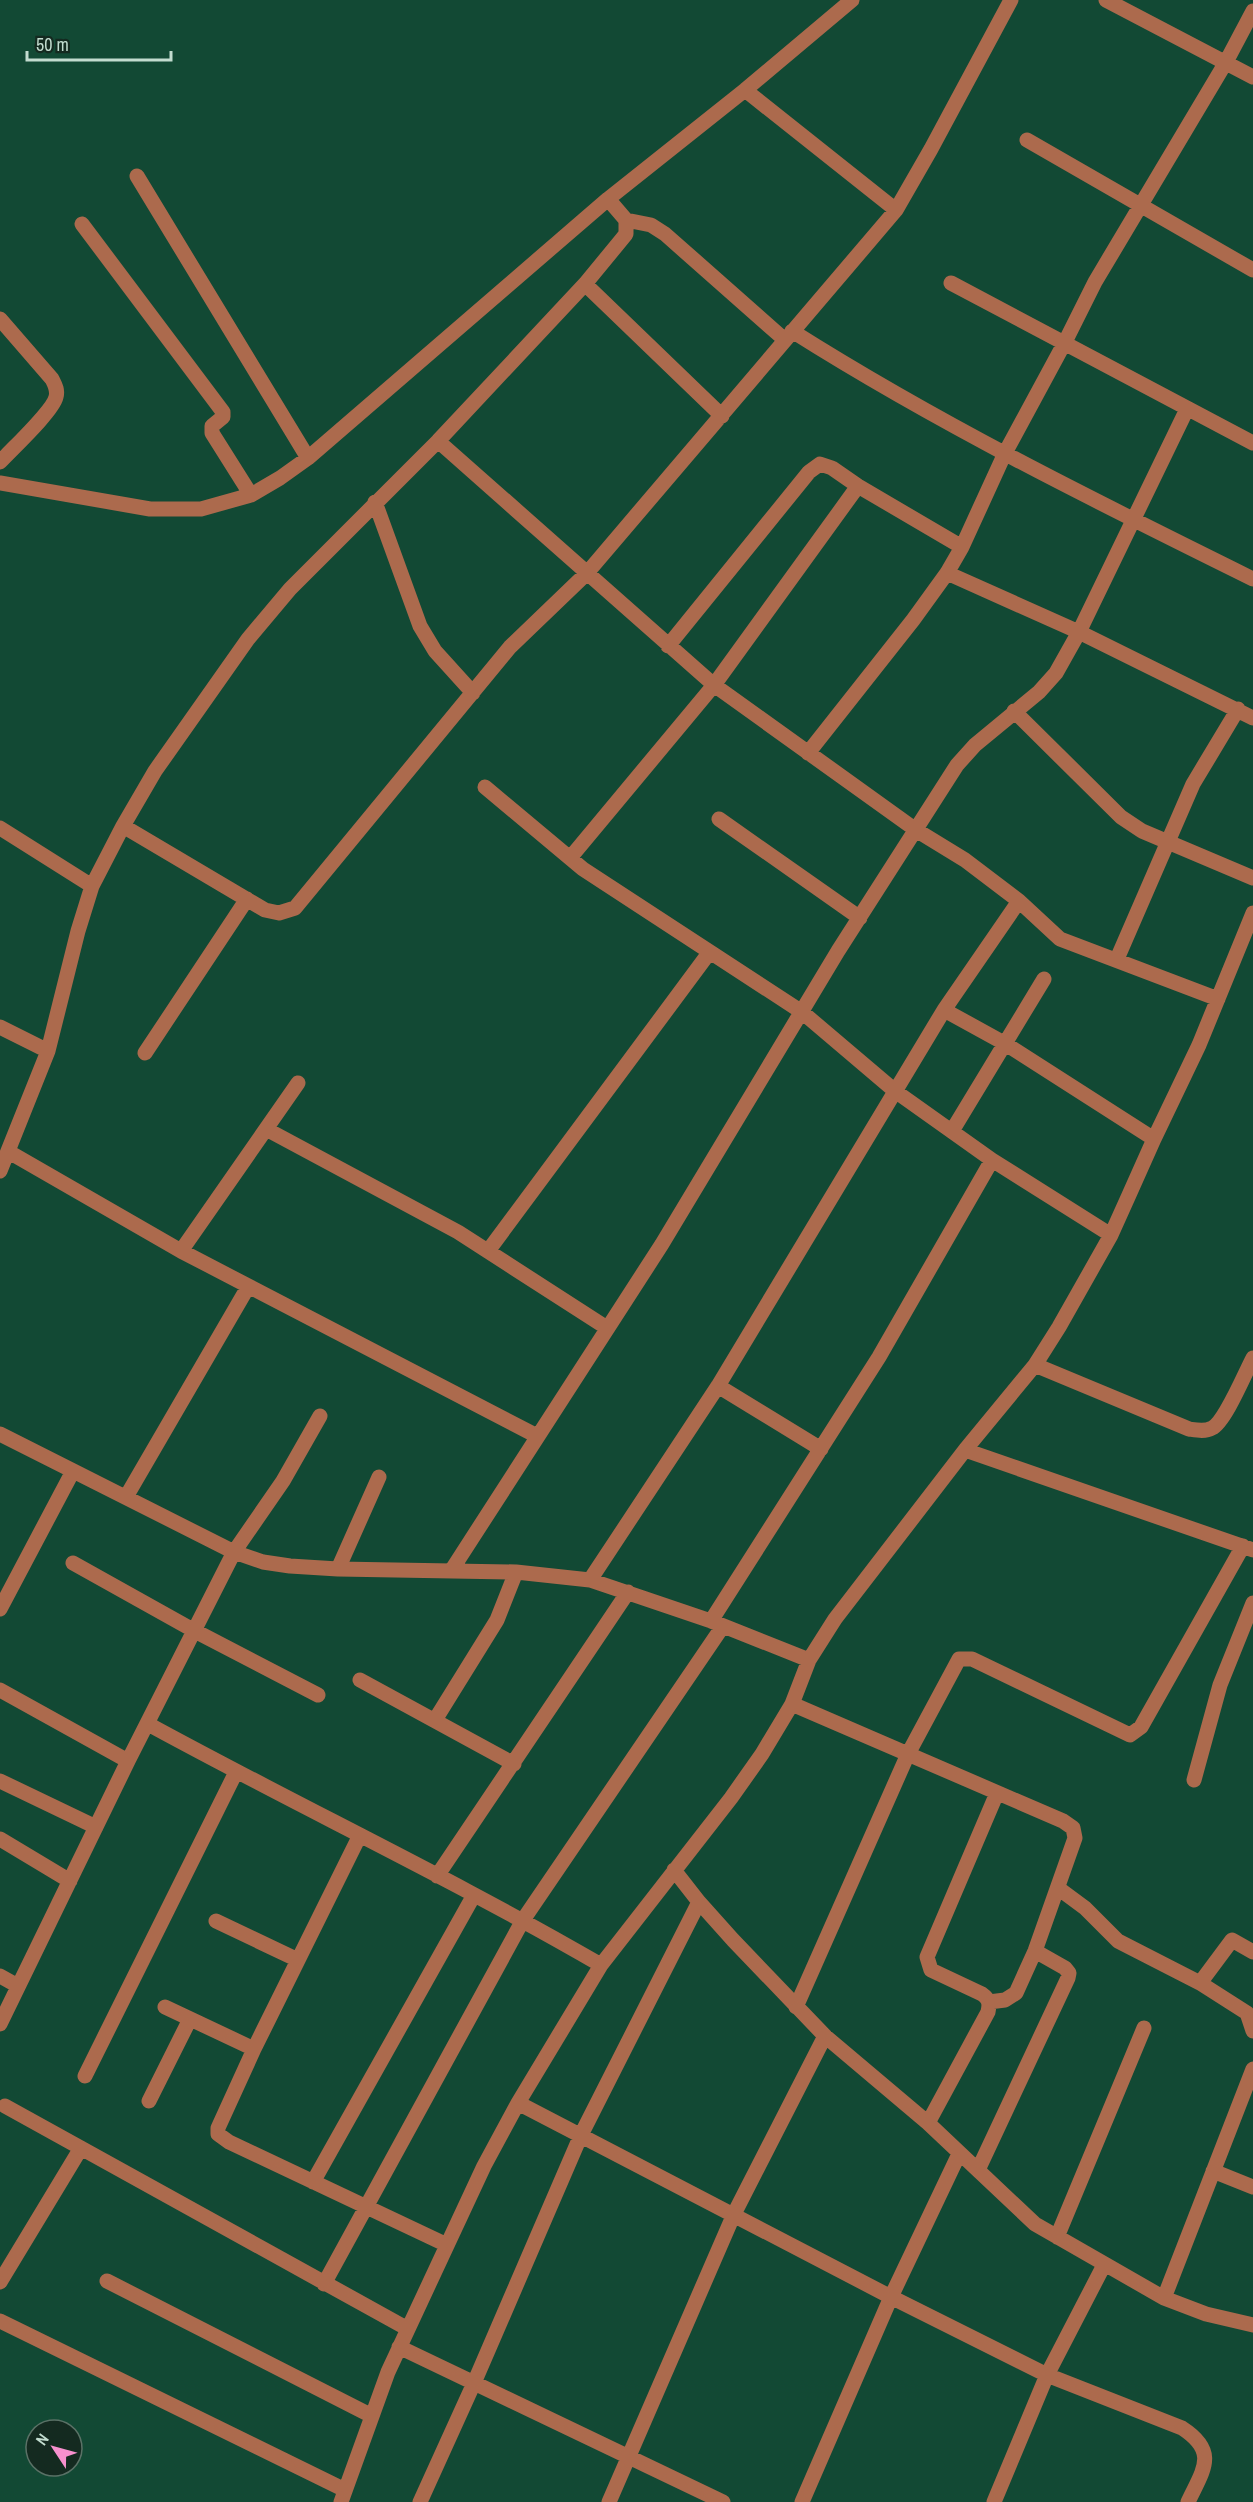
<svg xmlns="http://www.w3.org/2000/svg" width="1253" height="2502" font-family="'Archivo Narrow',sans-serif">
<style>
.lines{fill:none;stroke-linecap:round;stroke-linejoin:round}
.minor{stroke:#ac6a4d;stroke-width:15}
</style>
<rect width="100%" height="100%" fill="#124934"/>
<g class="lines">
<!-- minor -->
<path class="minor" d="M 1106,0 L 1253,77
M 745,90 L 896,210
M 1027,140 L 1253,270
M 137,176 L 308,458
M 626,220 L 651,225 L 665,234 L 785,340
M 82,224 L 223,412 L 223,417 L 212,426 L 212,433 L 251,495
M 951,283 L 1253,443
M 585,284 L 722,416
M 0,319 L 52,379 C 55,385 58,390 56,397 C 53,411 12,449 0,462
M 792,331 C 939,424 1097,502 1253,579
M 438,441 L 714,685 L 916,830 L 965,860 L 1019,901 L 1060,939 L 1218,999
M 0,483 L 150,509 L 201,509 L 251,495 L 280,478 L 308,458 L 608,199 L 745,90 L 852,0
M 375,502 L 420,626 L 435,651 L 473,693
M 947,573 L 1079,632 L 1253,718
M 668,646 L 809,472 L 820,464 L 832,468 L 858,486 L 962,547
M 1014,711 L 1121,817 L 1142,831 L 1253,878
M 808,753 L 913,620 L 947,573 L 962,547 L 1005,453 L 1065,342 L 1095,282 L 1226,62 L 1253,11
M 485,787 L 583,869 L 802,1012 L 895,1091 L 992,1160 L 1111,1235
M 719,819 L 860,918
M 123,826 L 265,910 L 279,913 L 295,908 L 510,647 L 587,573 L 896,210 L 931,149 L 1011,0
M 0,828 L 92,886
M 570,858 L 714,685 L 858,486
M 1117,959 L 1193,784 L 1238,709
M 944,1010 L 1004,1043 L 1154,1139
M 0,1027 L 48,1051
M 145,1053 L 247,899
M 266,1129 L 458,1232 L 607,1328
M 952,1131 L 1044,979
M 9,1152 L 181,1251 L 537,1436
M 0,1171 L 48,1051 L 78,931 L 92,886 L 123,826 L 155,771 L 248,639 L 290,589 L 438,441 L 585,284 L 622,239 L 626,234 L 626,220 L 608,199
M 181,1251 L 298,1083
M 488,1251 L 709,953
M 1035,1365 L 1189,1429 C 1196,1430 1205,1432 1212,1428 C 1225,1422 1245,1373 1253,1358
M 718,1386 L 821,1449
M 0,1434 L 234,1552 L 263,1562 L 290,1566 L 338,1569 L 516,1572 L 590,1580 L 711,1621 L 809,1660
M 965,1450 L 1253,1550
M 126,1497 L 248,1287
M 73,1563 L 193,1630 L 318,1695
M 338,1569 L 379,1477
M 451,1571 L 662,1244 L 838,951 L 957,765 L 975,745 L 1039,692 L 1056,673 L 1079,632 L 1187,409
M 590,1580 L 718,1386 L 944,1010 L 1019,901
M 0,1609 L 73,1471
M 711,1621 L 879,1357 L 992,1160
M 360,1680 L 514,1764
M 0,1690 L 128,1761
M 792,1704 L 1063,1821 L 1073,1828 L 1075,1838 L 1035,1951 L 1016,1993 L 1005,2000 L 989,2002
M 435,1720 L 497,1620 L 516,1572
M 148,1724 C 298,1806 453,1879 601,1965
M 1194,1780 L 1220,1685 L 1253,1603
M 0,1781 L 96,1827
M 360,1835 L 254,2049 L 218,2128 L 218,2134 L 229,2142 L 447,2245
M 0,1839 L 70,1881
M 674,1870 L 699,1902 L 733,1940 L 825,2036 L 928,2123 L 1035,2224 L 1164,2298 L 1206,2314 L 1253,2325
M 437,1876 L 628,1592
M 1058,1888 L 1085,1908 L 1118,1941 L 1200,1983 L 1247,2013 L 1253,2031
M 216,1921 L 298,1960
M 0,1976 L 18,1986
M 1200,1983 L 1232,1940 L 1253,1952
M 165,2007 L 254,2049
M 796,2007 L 908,1754 L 959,1659 L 972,1659 L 1130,1735 L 1141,1727 L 1243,1546
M 0,2024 L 128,1761 L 234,1552 L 283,1481 L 320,1416
M 85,2076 L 236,1772
M 149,2101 L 190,2019
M 518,2103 L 891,2297 L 1047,2375 L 1182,2428 C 1219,2452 1203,2470 1188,2502
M 5,2106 L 408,2329
M 928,2123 L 988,2012 C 990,2003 989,1999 982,1994 L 931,1970 L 927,1957 L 997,1793
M 978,2170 L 1068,1978 L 1069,1973 L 1065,1968 L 1035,1951
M 1213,2171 L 1253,2187
M 313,2182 L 474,1895
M 1057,2237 L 1144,2028
M 107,2281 L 372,2416
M 0,2282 L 81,2148
M 324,2284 L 523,1920 L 723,1626
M 1164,2298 L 1253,2069
M 0,2321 L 345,2490
M 399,2347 L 723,2502
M 341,2502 L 388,2372 L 484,2166 L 518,2103 L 601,1965 L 731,1798 L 762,1754 L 792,1704 L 809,1660 L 835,1619 L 965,1450 L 1035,1365 L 1059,1327 L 1111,1235 L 1129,1195 L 1154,1139 L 1199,1045 L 1253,913
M 420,2502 L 474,2383 L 581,2135 L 699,1902
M 609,2502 L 734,2214 L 825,2036
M 802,2502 L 891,2297 L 959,2154
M 994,2502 L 1047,2375 L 1104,2265"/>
</g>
<!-- north arrow -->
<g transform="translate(54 2448) rotate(306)"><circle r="28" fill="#142a20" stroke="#5a7166" stroke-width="1.5"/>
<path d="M0-4.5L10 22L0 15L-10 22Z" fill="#f790ce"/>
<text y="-9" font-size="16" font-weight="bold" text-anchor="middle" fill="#c2dccf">N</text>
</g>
<!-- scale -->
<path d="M27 51v9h144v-9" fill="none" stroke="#c2dccf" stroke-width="3"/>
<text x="36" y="51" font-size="18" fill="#c2dccf" stroke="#142a20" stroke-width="4.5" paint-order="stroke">50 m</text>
</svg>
